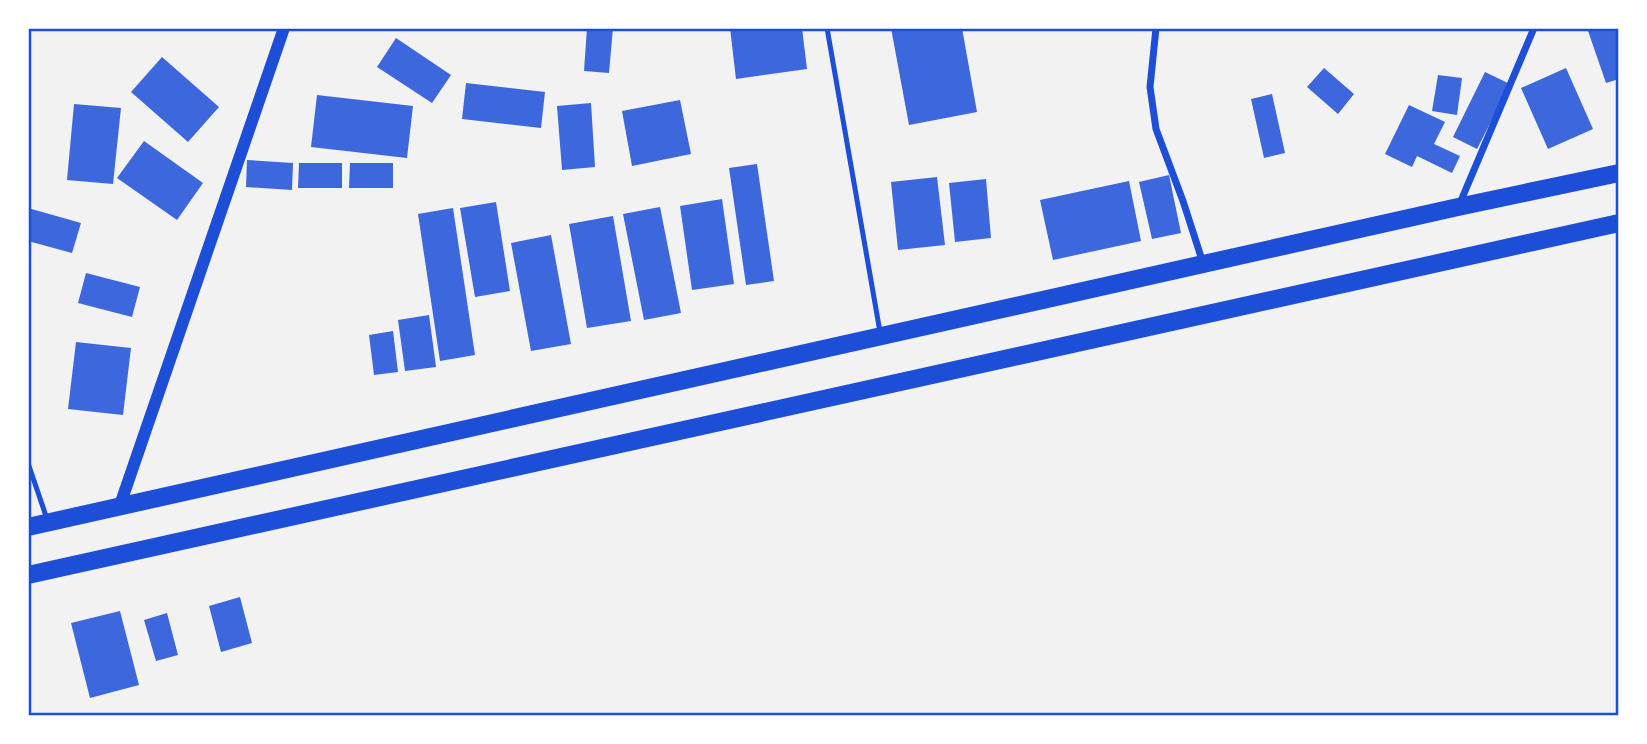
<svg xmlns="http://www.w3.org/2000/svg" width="1647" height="744" font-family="'Public Sans',sans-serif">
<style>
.building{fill:#3d67dc}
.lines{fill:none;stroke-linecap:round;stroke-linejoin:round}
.service{stroke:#1d4ed8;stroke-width:5}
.minor{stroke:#1d4ed8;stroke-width:7}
.tertiary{stroke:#1d4ed8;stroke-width:12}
.primary{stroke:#1d4ed8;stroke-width:18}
.neatline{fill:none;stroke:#1d4ed8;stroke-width:2.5}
</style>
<rect width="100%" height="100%" fill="#f2f2f2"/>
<!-- building -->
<path class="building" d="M 587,28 L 613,28 L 609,73 L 584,71 Z
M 730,28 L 802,28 L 807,69 L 736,79 Z
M 891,28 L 962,28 L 977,112 L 909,125 Z
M 1587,28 L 1619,28 L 1619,79 L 1606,83 Z
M 396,38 L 451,75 L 432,103 L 377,67 Z
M 162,57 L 219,107 L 188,142 L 131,92 Z
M 1324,68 L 1354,94 L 1338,114 L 1307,87 Z
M 1566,68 L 1593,129 L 1548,149 L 1521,88 Z
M 1485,72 L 1510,84 L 1477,149 L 1453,137 Z
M 1438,75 L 1462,78 L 1457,115 L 1432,111 Z
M 466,83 L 545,92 L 541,128 L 462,119 Z
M 1272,94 L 1285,153 L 1264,158 L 1251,99 Z
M 317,95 L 413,106 L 407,158 L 311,147 Z
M 680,100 L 691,154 L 632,166 L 622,111 Z
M 591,103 L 595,167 L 562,170 L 557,106 Z
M 74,104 L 121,108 L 113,184 L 67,180 Z
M 1409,105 L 1445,122 L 1434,144 L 1460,156 L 1452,173 L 1417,156 L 1412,167 L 1385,154 Z
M 144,141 L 203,183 L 177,220 L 117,178 Z
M 247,160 L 293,163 L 292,190 L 246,187 Z
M 299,163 L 342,163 L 342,188 L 298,188 Z
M 350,163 L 393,163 L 393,188 L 349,188 Z
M 757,164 L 774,281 L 746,285 L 729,168 Z
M 1169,175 L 1181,233 L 1152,239 L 1139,182 Z
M 937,177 L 945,245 L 898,250 L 891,182 Z
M 986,179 L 991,238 L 955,242 L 949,183 Z
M 1129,181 L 1141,241 L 1053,260 L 1040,200 Z
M 722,199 L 734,284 L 692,290 L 680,206 Z
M 496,202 L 510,291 L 475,297 L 460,208 Z
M 660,207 L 681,313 L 644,320 L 623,214 Z
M 28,208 L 81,223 L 72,253 L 28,241 Z
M 453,208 L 475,355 L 440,361 L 418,214 Z
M 613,216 L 631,321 L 587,328 L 569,224 Z
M 551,235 L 571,344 L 531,351 L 511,243 Z
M 86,273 L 140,287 L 132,317 L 78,303 Z
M 429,315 L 436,367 L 405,371 L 398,320 Z
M 393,331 L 398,372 L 374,375 L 369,335 Z
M 76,342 L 131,348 L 123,415 L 68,409 Z
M 240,597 L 252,643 L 221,652 L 209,606 Z
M 120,611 L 139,685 L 90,698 L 71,623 Z
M 167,613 L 178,655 L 156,661 L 144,620 Z"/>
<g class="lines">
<!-- service -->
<path class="service" d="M 827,28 L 880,332
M 28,463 L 47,519"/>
<!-- minor -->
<path class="minor" d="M 1156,28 L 1150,87 L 1156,129 L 1183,201 L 1203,263
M 1460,203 L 1534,28"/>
<!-- tertiary -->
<path class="tertiary" d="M 119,508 L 284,28"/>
<!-- primary -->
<path class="primary" d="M 28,527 L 1458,207 L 1619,173
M 28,575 L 1619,223"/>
</g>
<!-- border -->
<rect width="1647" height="744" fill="none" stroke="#ffffff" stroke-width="60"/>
<rect x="30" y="30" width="1587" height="684" class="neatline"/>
</svg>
